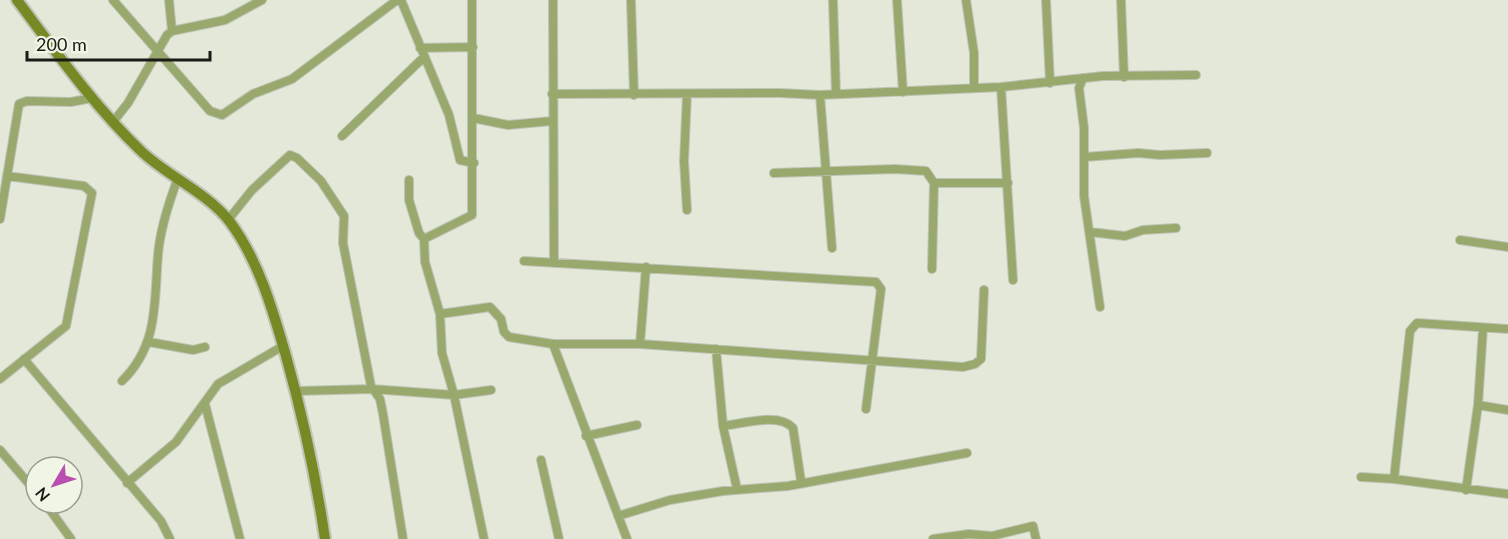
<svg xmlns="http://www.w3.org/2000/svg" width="1508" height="539" font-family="Lato,sans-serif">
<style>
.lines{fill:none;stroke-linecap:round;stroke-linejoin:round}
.street-casing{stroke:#bfc3b5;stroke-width:10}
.secondary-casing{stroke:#bfc3b5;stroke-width:14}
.street{stroke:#99a96d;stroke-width:8}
.secondary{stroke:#758a24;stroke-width:10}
</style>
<rect width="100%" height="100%" fill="#e3e8d8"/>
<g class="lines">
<defs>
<path id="street" d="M 113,0 L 210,111 L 222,115 L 253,94 L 292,79 L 397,0
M 169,0 L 172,31
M 401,0 L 449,115 L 460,160 L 474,163
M 553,0 L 554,263
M 631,0 L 634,95
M 833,0 L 836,94
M 897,0 L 903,92
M 966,0 L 974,53 L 974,88
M 1046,0 L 1050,83
M 1121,0 L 1124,77
M 420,48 L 473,47
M 1083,78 L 1079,88 L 1084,128 L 1084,196 L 1100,307
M 1001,87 L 1013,280
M 552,94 L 780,93 L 820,95 L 1001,87 L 1103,76 L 1196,75
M 687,94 L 684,161 L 687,210
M 820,95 L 832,248
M 473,118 L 508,125 L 552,121
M 113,122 L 128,103 L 167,35 L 172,31 L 225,20 L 262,0
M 342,136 L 424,57
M 1085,157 L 1138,153 L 1160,155 L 1207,153
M 774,173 L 895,169 L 926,171 L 934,183 L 1008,183
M 409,180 L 409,200 L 419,233 L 424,239 L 425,262 L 440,314 L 442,353 L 454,395 L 484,539
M 0,219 L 19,104 L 27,101 L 71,102 L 92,98
M 228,220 L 252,190 L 290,155 L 297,158 L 321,181 L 344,216 L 343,243 L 371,386 L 380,399 L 383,414 L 403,539
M 1090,232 L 1125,236 L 1143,230 L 1176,228
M 424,239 L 472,215 L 472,0
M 1460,240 L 1508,247
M 524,261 L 876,282 L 881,289 L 866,409
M 932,269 L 934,183
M 440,314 L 490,307 L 501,319 L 504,332 L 509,337 L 553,344 L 640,344 L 963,367 L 975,364 L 981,359 L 984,290
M 1508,329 L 1417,323 L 1410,331 L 1394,479 L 1508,494
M 149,342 L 193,350 L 205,347
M 553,344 L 627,539
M 640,344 L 646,267
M 716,349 L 723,426 L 737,489
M 24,359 L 161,521 L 170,539
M 0,379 L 66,326 L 92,193 L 84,186 L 7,176
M 122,381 C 159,345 154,302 158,255 C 160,229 169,202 178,178
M 297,391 L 372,389 L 454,395 L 491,390
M 205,404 L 240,539
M 1478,405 L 1508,410
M 723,426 C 742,424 779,412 793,428 L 801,481
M 586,436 L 637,425
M 0,450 L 36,492
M 541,460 L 559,539
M 1361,477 L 1394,479
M 127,483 L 176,442 L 218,384 L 283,346
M 1466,490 L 1478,405 L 1483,328
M 45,503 L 71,539
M 618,516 L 670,500 L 723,491 L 788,486 L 967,453
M 933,539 L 969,534 L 992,536 L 1033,526 L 1036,539"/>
<path id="secondary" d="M 17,0 C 56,52 94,106 141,151 C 167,176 208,193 230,222 C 259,261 273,311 286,356 C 303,417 316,477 325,539"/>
</defs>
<!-- street casing -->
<use href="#street" class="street-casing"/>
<!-- secondary casing -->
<use href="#secondary" class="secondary-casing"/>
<!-- street -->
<use href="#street" class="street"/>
<!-- secondary -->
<use href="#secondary" class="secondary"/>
</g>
<!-- north arrow -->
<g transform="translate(54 485) rotate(231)"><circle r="28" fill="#f0f5e5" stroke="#9a9e92" stroke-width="1.5"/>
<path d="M0-4.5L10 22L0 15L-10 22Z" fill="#b84fb1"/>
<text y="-9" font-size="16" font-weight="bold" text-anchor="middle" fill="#1a1b16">N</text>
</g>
<!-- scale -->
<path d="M27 51v9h183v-9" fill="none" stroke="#1a1b16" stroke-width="3"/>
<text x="36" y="51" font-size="18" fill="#1a1b16" stroke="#f0f5e5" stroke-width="4.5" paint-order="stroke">200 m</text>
</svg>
